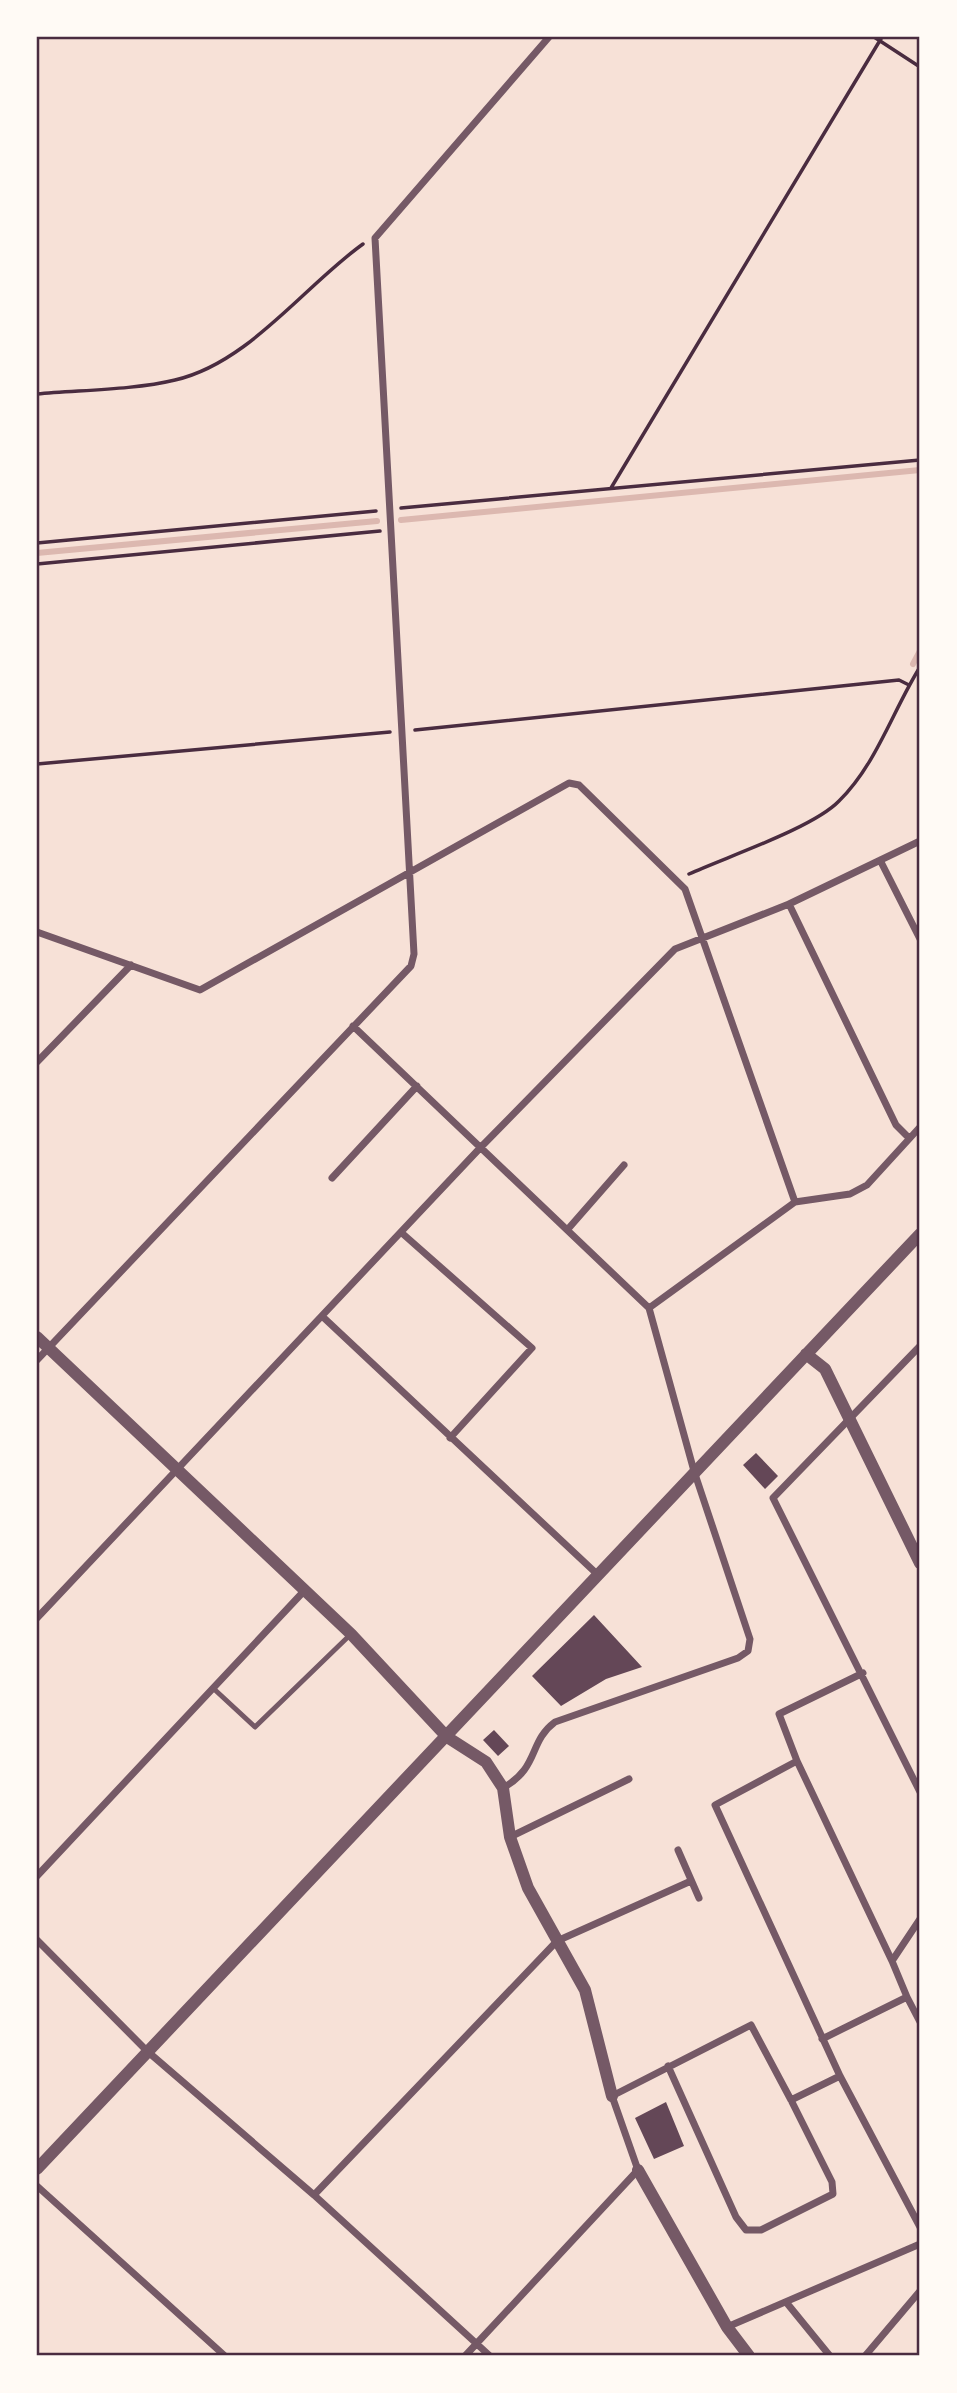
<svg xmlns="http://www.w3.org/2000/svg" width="957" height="2393" font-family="'Fira Sans Condensed',sans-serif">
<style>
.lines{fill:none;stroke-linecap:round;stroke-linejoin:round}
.stream{stroke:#dcb8b0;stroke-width:6}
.building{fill:#644757}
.path{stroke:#4a2c40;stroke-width:3.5}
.service{stroke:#755966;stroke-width:5}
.minor{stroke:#755966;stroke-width:7}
.tertiary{stroke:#755966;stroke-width:12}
.neatline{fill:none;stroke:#4a2c40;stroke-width:2.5}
</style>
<rect width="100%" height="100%" fill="#f7e1d7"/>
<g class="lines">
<!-- stream -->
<path class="stream" d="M 401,520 L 920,470
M 37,553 L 377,521
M 913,664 L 920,651"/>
</g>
<!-- building -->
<path class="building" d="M 756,1453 L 778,1476 L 765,1489 L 743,1465 Z
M 594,1615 L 642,1667 L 606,1679 L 561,1706 L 532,1676 Z
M 494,1730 L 509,1746 L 498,1756 L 483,1740 Z
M 666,2102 L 684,2146 L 654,2159 L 635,2118 Z"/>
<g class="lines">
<!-- path -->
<path class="path" d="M 874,37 L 920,67
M 37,394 C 79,390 134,390 175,380 C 249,363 304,286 363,244
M 611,488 L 882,37
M 401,508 L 920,460
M 37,543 L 376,511
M 37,564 L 380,531
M 415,730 L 899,680 L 909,685
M 37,764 L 390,732
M 689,874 C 726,857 813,828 839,801 C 876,765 893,710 920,667"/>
<!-- service -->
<path class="service" d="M 214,1689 L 255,1727 L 351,1634"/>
<!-- minor -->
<path class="minor" d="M 880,860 L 920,939
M 789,904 L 896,1125 L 909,1138
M 37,932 L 200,990 L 569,783 L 579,785 L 685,889 L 795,1202
M 353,1026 L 649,1308 L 694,1471 L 750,1639 L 748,1651 L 738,1658 L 555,1722 C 528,1742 540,1767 503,1788
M 37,1062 L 131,965
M 332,1178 L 417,1086
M 568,1229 L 624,1165
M 403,1234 L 532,1348 L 450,1438
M 649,1308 L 795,1202 L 850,1194 L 867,1185 L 920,1127
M 323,1317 L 597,1574
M 920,1346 L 773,1498 L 920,1792
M 37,1360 L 411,966 L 414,954 L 375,238 L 549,37
M 37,1618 L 481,1147 L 675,949 L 789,904 L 920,841
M 863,1673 L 779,1714 L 797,1761 L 892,1961
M 797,1761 L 715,1805 L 840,2076 L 920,2227
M 510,1837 L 629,1779
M 678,1850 L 699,1898
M 37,1876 L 305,1590
M 37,1940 L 147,2051 L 314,2195 L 490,2356
M 907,1997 L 920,2022
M 822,2039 L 907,1997 L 892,1961 L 920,1919
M 668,2066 L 736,2217 L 746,2230 L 761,2230 L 833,2194 L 832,2182 L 791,2100
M 37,2186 L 225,2356
M 314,2195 L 557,1941 L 691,1881
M 786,2302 L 830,2356
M 727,2327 L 920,2244
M 465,2356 L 638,2170 L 612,2096 L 751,2025 L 791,2100 L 840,2076
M 865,2356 L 920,2291"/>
<!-- tertiary -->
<path class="tertiary" d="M 37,1337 L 351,1634 L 447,1737 L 486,1762 L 503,1788 L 510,1837 L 528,1888 L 585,1990 L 612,2096
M 806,1354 L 825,1369 L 920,1563
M 37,2169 L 920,1234
M 638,2170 L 727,2327 L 749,2356"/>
</g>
<!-- border -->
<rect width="957" height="2393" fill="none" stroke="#fffaf5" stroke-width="77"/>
<rect x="38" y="38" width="880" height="2316" class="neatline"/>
</svg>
